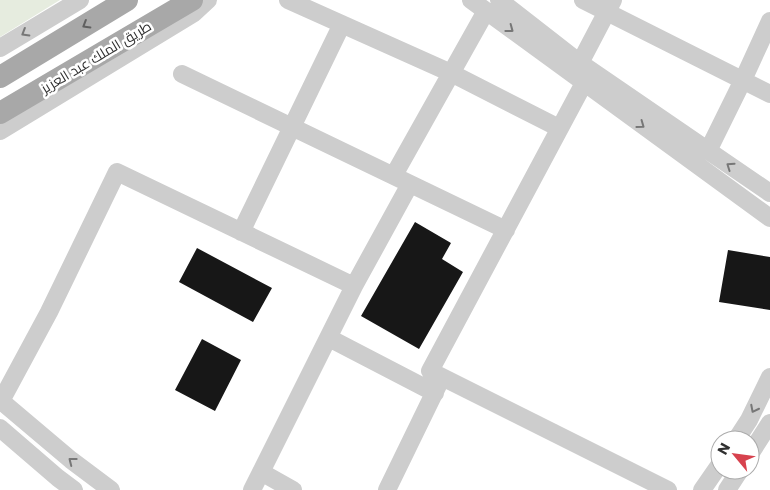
<svg xmlns="http://www.w3.org/2000/svg" width="770" height="490" font-family="Poppins,Cairo,sans-serif">
<style>
.green{fill:#e6ecdf}
.building{fill:#171717}
.lines{fill:none;stroke-linecap:round;stroke-linejoin:round}
.minor{stroke:#cdcdcd;stroke-width:18}
.major{stroke:#a8a8a8;stroke-width:22}
.oneway{stroke:#606060}
.oneway2{stroke:#777}
.labels{text-anchor:middle;stroke-width:5;stroke-linejoin:round;paint-order:stroke}
.street-label{font-size:14px;fill:#303030;stroke:#fff}
</style>
<rect width="100%" height="100%" fill="#fff"/>
<!-- green -->
<path class="green" d="M 0,0 L 60,0 L 0,37 Z"/>
<!-- building -->
<path class="building" d="M 415,222 L 451,243 L 442,259 L 463,272 L 419,349 L 361,316 Z
M 197,248 L 272,288 L 253,322 L 179,282 Z
M 728,250 L 770,257 L 770,310 L 719,302 Z
M 202,339 L 241,360 L 215,411 L 175,390 Z"/>
<g class="lines">
<!-- minor -->
<path class="minor" d="M 288,0 L 451,73 L 559,128
M 471,0 L 770,218
M 499,0 L 580,63 L 770,193
M 583,0 L 770,94
M 0,48 L 80,0
M 580,63 L 613,0
M 182,74 L 506,230
M 584,83 L 430,371 L 668,490
M 0,131 L 194,13 L 208,0
M 708,151 L 743,80 L 770,21
M 394,175 L 486,11
M 241,232 L 342,24
M 329,338 L 435,393
M 0,400 L 71,460 L 111,490
M 1,401 L 49,312 L 117,172 L 354,286
M 0,428 L 58,478 L 74,490
M 736,440 L 749,420 L 770,377
M 750,454 L 770,423
M 261,472 L 293,490
M 252,490 L 354,286 L 410,184
M 387,490 L 442,377
M 702,490 L 720,464
M 727,490 L 740,470"/>
<!-- major -->
<path class="major" d="M 0,77 L 127,0
M 0,113 L 192,0"/>
</g>
<!-- one-way arrows -->
<defs><path id="oneway-chevron" d="M-2-3.5L2.5 0L-2 3.5" fill="none" stroke-width="1.6" stroke-linecap="round" stroke-linejoin="round" transform="scale(1.25)"/></defs>
<use class="oneway" href="#oneway-chevron" transform="translate(86 25) rotate(149)"/>
<g class="oneway2">
<use href="#oneway-chevron" transform="translate(510 29) rotate(37)"/>
<use href="#oneway-chevron" transform="translate(25 33) rotate(149)"/>
<use href="#oneway-chevron" transform="translate(641 125) rotate(36)"/>
<use href="#oneway-chevron" transform="translate(730 166) rotate(-145)"/>
<use href="#oneway-chevron" transform="translate(754 409) rotate(117)"/>
<use href="#oneway-chevron" transform="translate(72 461) rotate(-142)"/>
</g>
<g class="labels">
<!-- street labels -->
<g class="street-label">
<text transform="translate(96 57) rotate(-31)" y="5">طريق الملك عبد العزيز</text>
</g>
</g>
<!-- north arrow -->
<g transform="translate(735 455) rotate(299)"><circle r="24" fill="#ffffff" stroke="#acacac"/>
<path d="M0-4L9 19L0 12L-9 19Z" fill="#d7424e"/>
<text y="-8" font-size="14" font-weight="bold" text-anchor="middle" fill="#303030">N</text>
</g>
</svg>
